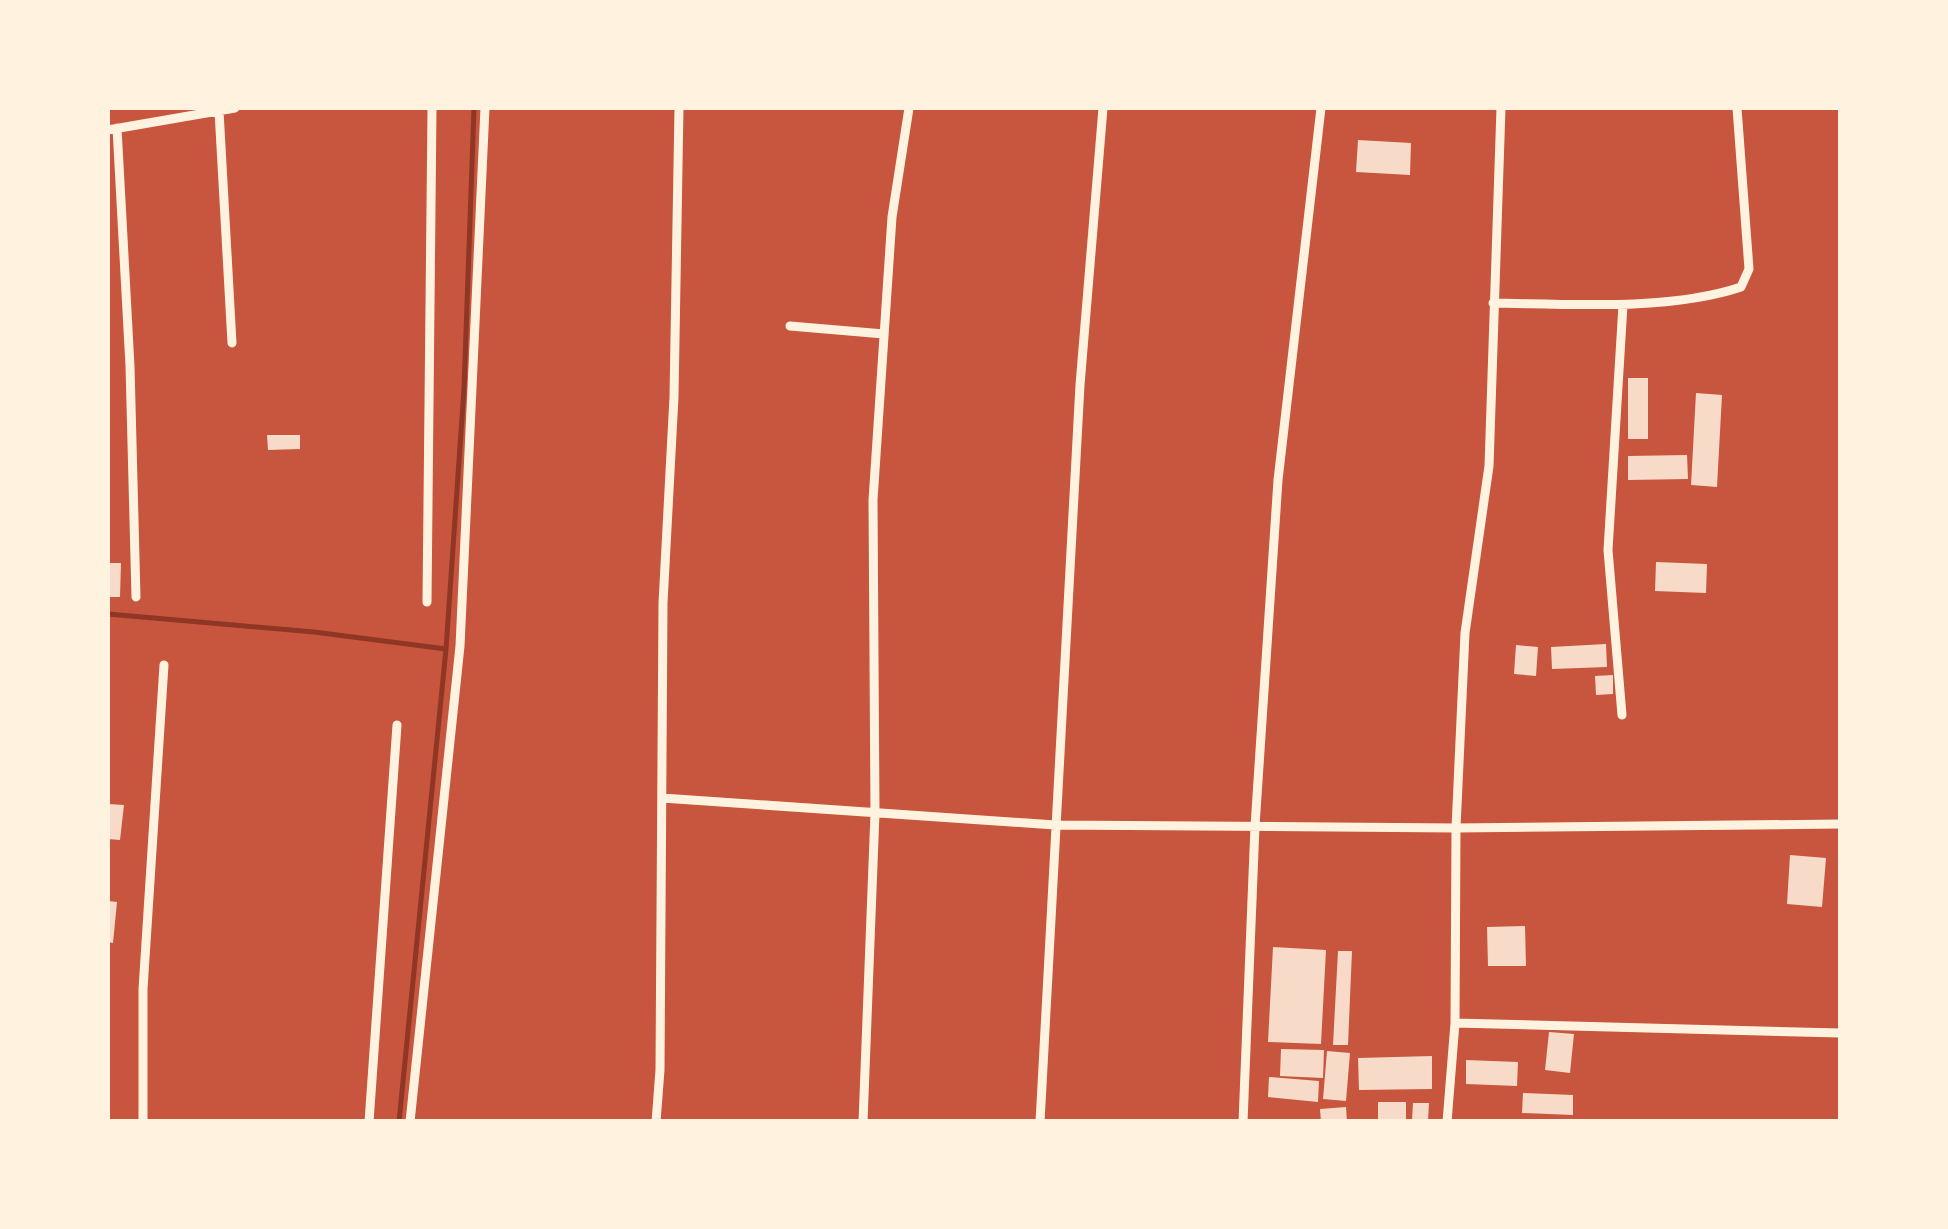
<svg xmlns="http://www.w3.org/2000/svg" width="1948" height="1229" font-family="'Noto Sans',sans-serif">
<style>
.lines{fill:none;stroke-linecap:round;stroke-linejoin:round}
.stream{stroke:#8f3625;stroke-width:5}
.building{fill:#f7dbc8}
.minor{stroke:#fff3e0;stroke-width:9}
</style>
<rect width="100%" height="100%" fill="#c8553d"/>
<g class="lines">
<!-- stream -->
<path class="stream" d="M 108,614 L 314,632 L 446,649
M 399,1122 L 446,649 L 464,389 L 474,108"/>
</g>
<!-- building -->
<path class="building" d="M 1358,140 L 1411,143 L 1410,175 L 1356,172 Z
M 1628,378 L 1648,378 L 1648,439 L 1628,439 Z
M 1696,393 L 1722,395 L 1717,487 L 1691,485 Z
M 267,435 L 300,435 L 300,449 L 268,450 Z
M 1687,455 L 1688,479 L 1628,480 L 1628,456 Z
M 1656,562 L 1707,564 L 1706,593 L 1655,591 Z
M 108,563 L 121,563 L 120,597 L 108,597 Z
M 1606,644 L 1607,667 L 1552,669 L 1551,647 Z
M 1516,645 L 1538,647 L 1536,676 L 1514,674 Z
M 1613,675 L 1613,694 L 1596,695 L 1595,676 Z
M 108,804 L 124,805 L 120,840 L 108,839 Z
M 1790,855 L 1826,858 L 1822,907 L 1787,904 Z
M 108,901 L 117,902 L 113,943 L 108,942 Z
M 1525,926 L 1526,966 L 1488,966 L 1487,927 Z
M 1273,947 L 1326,950 L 1321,1044 L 1268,1042 Z
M 1338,951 L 1352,951 L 1348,1045 L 1333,1045 Z
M 1549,1032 L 1574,1034 L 1570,1073 L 1545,1070 Z
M 1281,1049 L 1324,1050 L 1323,1078 L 1280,1076 Z
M 1327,1051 L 1350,1053 L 1346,1101 L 1323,1099 Z
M 1432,1056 L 1432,1089 L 1359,1090 L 1358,1058 Z
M 1466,1060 L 1518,1062 L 1517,1086 L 1466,1084 Z
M 1269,1077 L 1319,1081 L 1318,1102 L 1268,1097 Z
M 1523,1093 L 1573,1095 L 1573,1115 L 1522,1113 Z
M 1378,1102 L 1406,1102 L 1406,1120 L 1378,1120 Z
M 1413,1103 L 1429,1103 L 1428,1121 L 1412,1120 Z
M 1346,1107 L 1347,1122 L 1321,1122 L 1320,1109 Z"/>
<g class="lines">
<!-- minor -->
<path class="minor" d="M 219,111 L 232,343
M 117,128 L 130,366 L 136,597
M 108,130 L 235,108
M 1493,303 C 1568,304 1670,311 1741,287 L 1749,269 L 1737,108
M 790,326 L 884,334
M 427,602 L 432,108
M 1622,715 L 1608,550 L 1623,305
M 662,798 L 1055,825 L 1456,828 L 1840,824
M 1455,1023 L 1840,1033
M 143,1122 L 143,989 L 164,665
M 369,1122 L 397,725
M 410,1122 L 460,646 L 485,108
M 656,1122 L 660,1070 L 663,603 L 674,397 L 679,108
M 863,1122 L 875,813 L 873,500 L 892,217 L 909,108
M 1040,1122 L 1080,385 L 1103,108
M 1243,1122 L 1255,826 L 1278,480 L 1321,108
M 1447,1122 L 1455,1023 L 1456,828 L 1465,633 L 1489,466 L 1501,108"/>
</g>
<!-- border -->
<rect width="1948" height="1229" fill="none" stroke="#fff3e0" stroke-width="220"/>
</svg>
